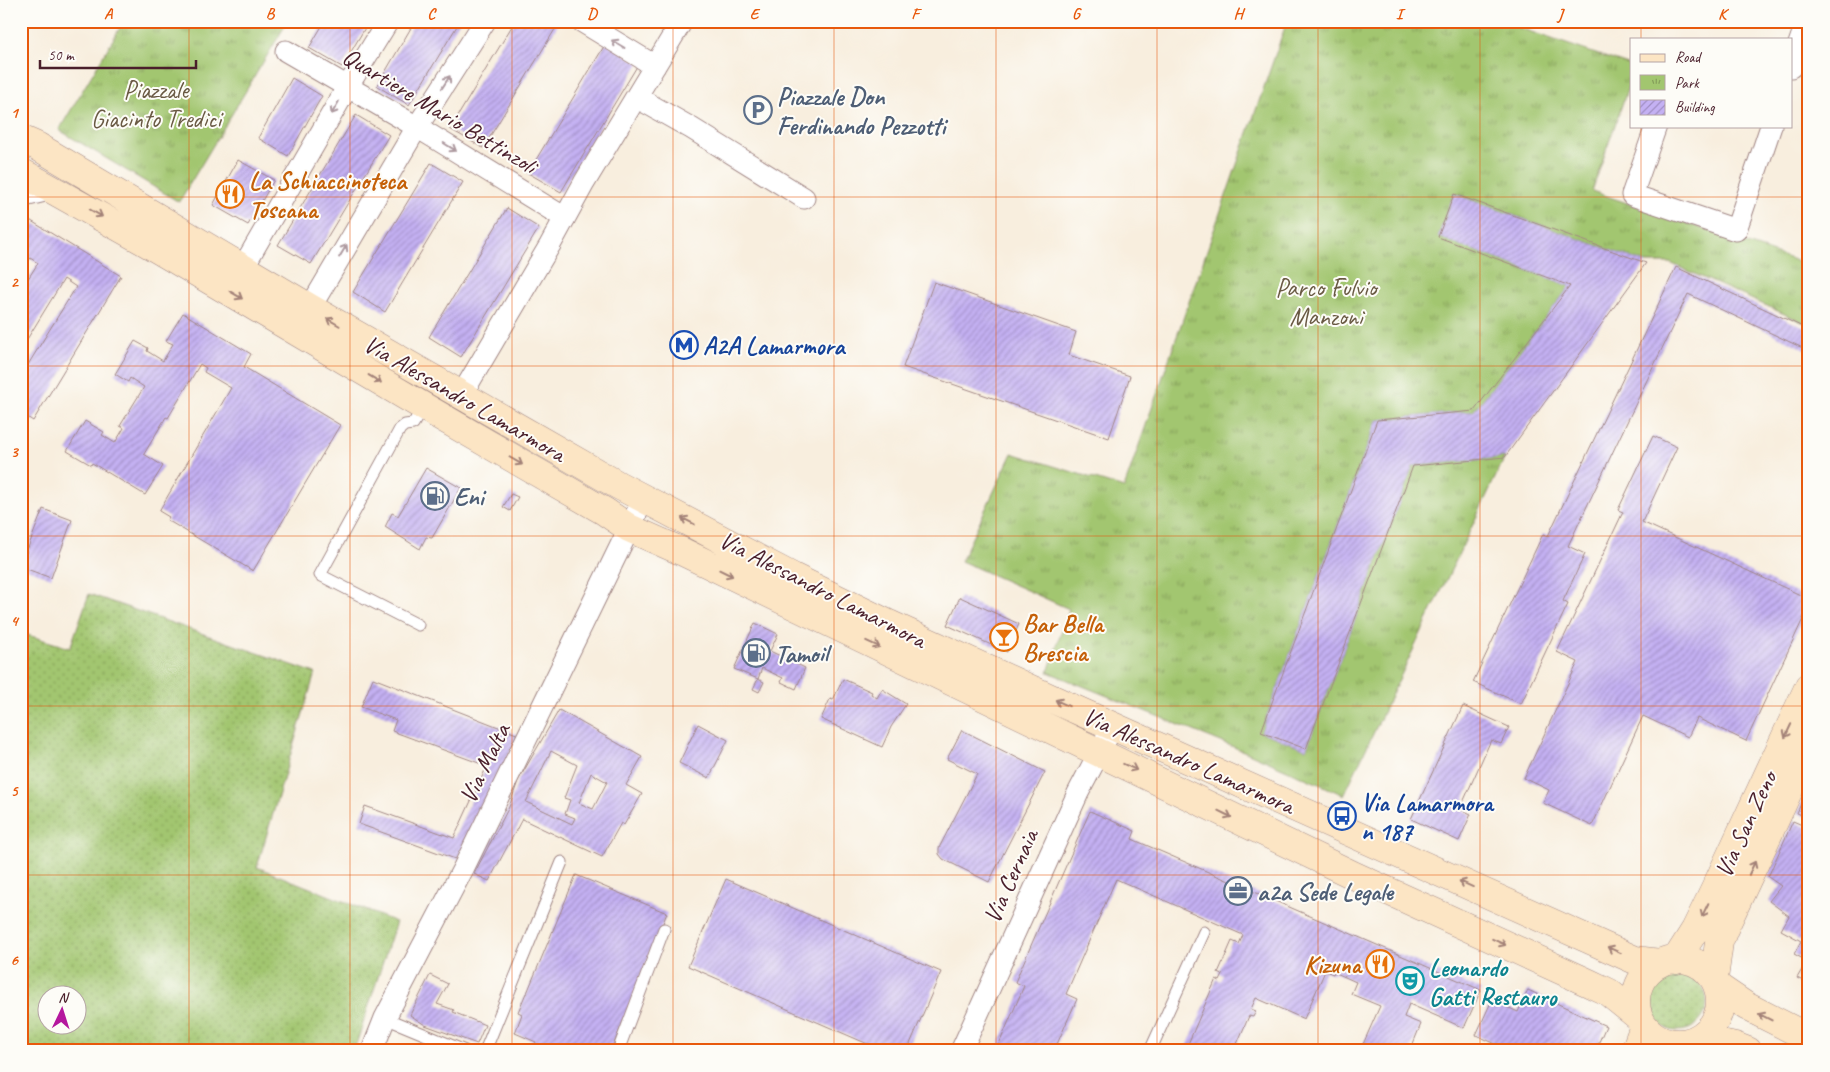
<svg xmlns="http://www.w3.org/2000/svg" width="1830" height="1072" font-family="Caveat,sans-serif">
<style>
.grass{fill:url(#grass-dots);stroke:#76724d;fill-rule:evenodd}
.park{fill:url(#park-tufts);stroke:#76724d}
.building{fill:url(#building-hatch);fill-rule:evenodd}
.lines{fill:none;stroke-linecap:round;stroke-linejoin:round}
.lane-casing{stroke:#a18684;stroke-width:13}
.street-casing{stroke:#a18684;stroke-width:23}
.secondary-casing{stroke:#a18684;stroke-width:29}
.lane{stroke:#fff;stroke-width:11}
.street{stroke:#fff;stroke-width:21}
.secondary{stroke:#fce5c4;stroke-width:28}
.oneway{stroke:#ae9aa0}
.oneway2{stroke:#a38278}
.grid{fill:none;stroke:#e8590c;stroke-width:1;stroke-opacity:0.55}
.labels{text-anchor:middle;stroke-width:4;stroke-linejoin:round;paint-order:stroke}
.park-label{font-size:25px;fill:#695943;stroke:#fdfcf7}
.service-label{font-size:25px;font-weight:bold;fill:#4e5e75;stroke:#fdfcf7;text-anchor:start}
.street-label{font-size:25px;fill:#4a1f2b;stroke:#fdfcf7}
.food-label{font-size:25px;font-weight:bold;fill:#c56008;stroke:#fdfcf7;text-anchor:start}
.transit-label{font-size:25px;font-weight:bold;fill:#164399;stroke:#fdfcf7;text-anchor:start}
.culture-label{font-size:25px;font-weight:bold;fill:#0d838f;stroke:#fdfcf7;text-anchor:start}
.neatline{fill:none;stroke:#e8590c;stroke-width:2}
.grid-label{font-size:16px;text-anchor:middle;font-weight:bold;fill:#e8590c}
</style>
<defs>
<pattern id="grass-dots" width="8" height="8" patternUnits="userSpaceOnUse" patternTransform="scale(1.25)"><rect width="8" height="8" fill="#a2c66f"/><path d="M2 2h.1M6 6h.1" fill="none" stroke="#86a05b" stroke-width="1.8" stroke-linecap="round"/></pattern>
<pattern id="park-tufts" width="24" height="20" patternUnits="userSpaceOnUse" patternTransform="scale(1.25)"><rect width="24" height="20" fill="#a2c66f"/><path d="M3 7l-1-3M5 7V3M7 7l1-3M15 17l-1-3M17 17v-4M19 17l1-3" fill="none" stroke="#86a05b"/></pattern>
<pattern id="building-hatch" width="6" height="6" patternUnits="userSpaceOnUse" patternTransform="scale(1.25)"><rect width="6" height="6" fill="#c4b1f3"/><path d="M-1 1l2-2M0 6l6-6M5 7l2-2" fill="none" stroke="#a18fc5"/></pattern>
</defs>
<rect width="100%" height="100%" fill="#fdfcf7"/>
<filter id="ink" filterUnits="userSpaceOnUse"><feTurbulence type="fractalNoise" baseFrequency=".02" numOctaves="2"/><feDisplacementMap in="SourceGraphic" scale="10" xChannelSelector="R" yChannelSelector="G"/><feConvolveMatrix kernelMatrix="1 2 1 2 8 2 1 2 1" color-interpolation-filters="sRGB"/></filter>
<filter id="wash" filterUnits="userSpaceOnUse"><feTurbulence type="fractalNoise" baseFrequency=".0096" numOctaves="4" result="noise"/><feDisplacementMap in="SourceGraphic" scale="20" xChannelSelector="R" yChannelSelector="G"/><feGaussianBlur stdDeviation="1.12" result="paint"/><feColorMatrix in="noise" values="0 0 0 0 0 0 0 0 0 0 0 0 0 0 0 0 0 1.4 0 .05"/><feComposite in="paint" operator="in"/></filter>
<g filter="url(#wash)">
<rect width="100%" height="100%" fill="#f8eede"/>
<!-- grass -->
<path class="grass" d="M 89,594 L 315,673 L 257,867 L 396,922 L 354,1051 L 21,1051 L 21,633 L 70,648 ZM 48,994 L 78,994 L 78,1024 L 48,1024 Z
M1649 1002a29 29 0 1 1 58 0a29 29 0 1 1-58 0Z"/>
<!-- park -->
<path class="park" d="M 124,21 L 288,21 L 179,202 L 59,130 Z
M 1287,21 L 1512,21 L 1511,25 L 1631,66 L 1631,79 L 1592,191 L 1809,265 L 1809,325 L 1670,263 L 1646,263 L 1454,194 L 1438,237 L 1570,286 L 1474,411 L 1377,420 L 1261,732 L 1306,749 L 1413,466 L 1505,457 L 1344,795 L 1246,752 L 1048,672 L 1069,609 L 961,561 L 1012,453 L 1124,488 Z"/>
<g id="blocks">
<!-- building -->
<path class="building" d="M 325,21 L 369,21 L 342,67 L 309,48 Z
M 415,21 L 460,21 L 409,105 L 377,86 Z
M 515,21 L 560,21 L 483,148 L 450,129 Z
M 606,43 L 639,63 L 561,192 L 528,173 Z
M 292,78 L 322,96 L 288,156 L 258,138 Z
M 356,115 L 389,135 L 311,264 L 278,245 Z
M 238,160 L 274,180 L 248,225 L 213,205 Z
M 431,163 L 463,182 L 385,312 L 353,292 Z
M 1454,194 L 1646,263 L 1505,457 L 1413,466 L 1306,749 L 1261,732 L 1377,420 L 1474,411 L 1570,286 L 1438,237 Z
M 507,208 L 539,228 L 461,357 L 429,337 Z
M 23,216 L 121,276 L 33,421 L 21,413 L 21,376 L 76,287 L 64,279 L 21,349 L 21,290 L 38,263 L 30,258 L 21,273 Z
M 1676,267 L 1809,330 L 1809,351 L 1688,294 L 1568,546 L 1585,554 L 1563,601 L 1568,604 L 1521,704 L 1473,682 L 1543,534 L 1548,536 Z
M 934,282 L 1076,332 L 1069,355 L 1130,376 L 1109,438 L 903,367 Z
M 183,313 L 251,354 L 244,367 L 340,425 L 253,571 L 167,520 L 169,517 L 159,511 L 231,388 L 204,372 L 206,368 L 200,364 L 168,418 L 166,417 L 144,454 L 163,466 L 145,495 L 92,463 L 91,465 L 67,451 L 85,421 L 104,432 L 102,435 L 115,443 L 124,428 L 120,426 L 144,387 L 130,378 L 128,382 L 115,374 L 135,341 L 148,348 L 147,351 L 163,361 L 173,344 L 166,341 Z
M 1653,436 L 1677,447 L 1642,522 L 1809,599 L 1809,606 L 1746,741 L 1697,718 L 1688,737 L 1643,716 L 1592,826 L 1543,803 L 1549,790 L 1524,778 L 1578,662 L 1557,652 L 1623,512 L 1618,510 Z
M 426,468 L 461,488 L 432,538 L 426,537 L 420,549 L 385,527 L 392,513 L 398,516 Z
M 511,494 L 518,497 L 510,511 L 503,507 Z
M 43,509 L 72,520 L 51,578 L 24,568 L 21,574 L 21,557 L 24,558 Z
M 960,597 L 1019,624 L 1007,652 L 947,625 Z
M 755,623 L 778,634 L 770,651 L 805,668 L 796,689 L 781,682 L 783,678 L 762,668 L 758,679 L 734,669 Z
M 373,678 L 519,735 L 458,860 L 359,824 L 365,806 L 454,838 L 487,766 L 392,731 L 396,720 L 361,707 Z
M 758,679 L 764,682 L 759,692 L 753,689 Z
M 843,679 L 872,692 L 871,694 L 877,698 L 882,689 L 906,704 L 891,727 L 882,747 L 821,719 L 830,699 L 833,700 Z
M 1463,706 L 1509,727 L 1501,744 L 1491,740 L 1460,809 L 1471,814 L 1459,841 L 1411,819 Z
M 559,710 L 642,757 L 626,785 L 642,794 L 624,825 L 621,823 L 602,857 L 522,819 L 489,881 L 474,874 L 509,807 L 518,781 ZM 551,751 L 577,765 L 564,798 L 570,800 L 565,814 L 575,818 L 572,824 L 526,802 ZM 591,773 L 607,782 L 593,809 L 579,803 Z
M 698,724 L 728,740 L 709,778 L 679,763 Z
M 962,730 L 1045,772 L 989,882 L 943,859 L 939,854 L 939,848 L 977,774 L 947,759 Z
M 1805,794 L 1809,796 L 1809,818 L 1797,813 Z
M 1090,811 L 1135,831 L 1132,839 L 1481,990 L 1464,1028 L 1409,1004 L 1404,1017 L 1421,1024 L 1410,1051 L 1360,1051 L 1380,1006 L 1351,994 L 1356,982 L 1334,972 L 1333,974 L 1325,971 L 1304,1019 L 1256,998 L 1251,1009 L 1256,1011 L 1253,1017 L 1249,1016 L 1234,1051 L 1185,1051 L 1216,979 L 1220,981 L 1223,975 L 1218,973 L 1232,941 L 1239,944 L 1243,935 L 1116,879 L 1066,994 L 1077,999 L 1054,1051 L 996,1051 L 1024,986 L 1015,982 Z
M 1793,821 L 1809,828 L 1809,984 L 1797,978 L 1807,961 L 1794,954 L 1801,941 L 1781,930 L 1789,916 L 1769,901 L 1781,886 L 1768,877 Z
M 576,875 L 667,913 L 611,1051 L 606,1049 L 605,1051 L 540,1051 L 533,1048 L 536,1042 L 515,1033 L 522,1014 L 518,1012 L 526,993 L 527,993 Z
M 726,879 L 941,972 L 907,1051 L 884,1051 L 688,966 Z
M 430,975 L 448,984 L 437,1004 L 454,1010 L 453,1012 L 485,1025 L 477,1044 L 425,1025 L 410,1015 Z
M 1528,990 L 1606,1026 L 1595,1051 L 1564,1051 L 1547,1043 L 1543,1051 L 1495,1051 L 1498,1045 L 1476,1035 L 1492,1000 L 1518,1012 Z"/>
</g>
</g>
<g filter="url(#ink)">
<use href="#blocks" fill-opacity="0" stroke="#a18684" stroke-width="1"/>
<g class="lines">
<defs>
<path id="lane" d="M 418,625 L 320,575 L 400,429 L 405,425 L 413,424 L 423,407
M 385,1018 L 465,1051
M 485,1051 L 562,862
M 618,1051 L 664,929
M 1150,1051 L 1204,932"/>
<path id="street" d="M 581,21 L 655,66
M 286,51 L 417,127 L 565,218
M 1791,67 L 1807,21
M 636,97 L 691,128 L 804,198
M 1656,126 L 1632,195 L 1736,230 L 1771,126
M 21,199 L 24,196 L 53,189
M 242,269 L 348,86 L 388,21
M 310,308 L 417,127 L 485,21
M 461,396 L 550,245 L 584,183 L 682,21
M 372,1051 L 385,1018 L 464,867 L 644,498
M 961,1051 L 1078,793 L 1113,726"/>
<path id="secondary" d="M 21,139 L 37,146 L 310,308 L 618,485 L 793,577 L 889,624 L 1070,707 L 1635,960 L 1660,963
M 21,172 L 142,240 L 407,397 L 604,511 L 629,528 L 683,552 L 1353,875 L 1589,983 L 1608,992 L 1639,1017
M1636 1001a42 42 0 1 1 84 0a42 42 0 1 1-84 0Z
M 1676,960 L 1695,930 L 1715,889 L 1809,686
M 1714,979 L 1719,942 L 1724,929 L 1809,747
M 1718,987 L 1746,1006 L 1809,1038
M 1698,1038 L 1735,1046 L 1748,1051
M 1635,1051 L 1644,1026"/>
</defs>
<!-- lane casing -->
<use href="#lane" class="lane-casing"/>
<!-- street casing -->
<use href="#street" class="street-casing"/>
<!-- secondary casing -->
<use href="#secondary" class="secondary-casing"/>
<!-- lane -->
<use href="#lane" class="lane"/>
<!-- street -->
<use href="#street" class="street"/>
<!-- secondary -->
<use href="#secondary" class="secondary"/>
</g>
<!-- one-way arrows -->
<defs><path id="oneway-shaft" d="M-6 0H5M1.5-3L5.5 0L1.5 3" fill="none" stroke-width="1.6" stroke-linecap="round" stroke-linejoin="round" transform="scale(1.25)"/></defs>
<g class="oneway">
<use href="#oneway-shaft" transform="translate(618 44) rotate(-149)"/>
<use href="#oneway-shaft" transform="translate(446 82) rotate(-57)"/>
<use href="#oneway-shaft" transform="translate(335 108) rotate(120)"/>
<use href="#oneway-shaft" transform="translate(450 147) rotate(32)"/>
<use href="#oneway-shaft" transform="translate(343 251) rotate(-59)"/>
</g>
<g class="oneway2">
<use href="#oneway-shaft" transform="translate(96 213) rotate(30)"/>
<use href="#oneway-shaft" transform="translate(236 295) rotate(31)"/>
<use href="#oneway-shaft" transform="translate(333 322) rotate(-150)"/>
<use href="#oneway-shaft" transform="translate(375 379) rotate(31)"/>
<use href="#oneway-shaft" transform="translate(516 461) rotate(30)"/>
<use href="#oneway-shaft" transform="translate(688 521) rotate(-153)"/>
<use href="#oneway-shaft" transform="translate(726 573) rotate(26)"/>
<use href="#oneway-shaft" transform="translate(873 644) rotate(25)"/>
<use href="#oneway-shaft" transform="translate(1062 703) rotate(-155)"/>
<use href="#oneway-shaft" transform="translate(1788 731) rotate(115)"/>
<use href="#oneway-shaft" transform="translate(1130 767) rotate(25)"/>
<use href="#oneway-shaft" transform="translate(1225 814) rotate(26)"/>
<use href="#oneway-shaft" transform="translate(1752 868) rotate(-65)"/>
<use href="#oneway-shaft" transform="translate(1466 884) rotate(-156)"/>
<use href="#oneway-shaft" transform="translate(1705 910) rotate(116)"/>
<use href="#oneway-shaft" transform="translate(1499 942) rotate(25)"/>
<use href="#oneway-shaft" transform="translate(1614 950) rotate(-155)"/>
<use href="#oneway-shaft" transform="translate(1765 1017) rotate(-153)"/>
</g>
</g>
<!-- grid -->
<path class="grid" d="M 189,21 L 189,1051M 350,21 L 350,1051M 512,21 L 512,1051M 673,21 L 673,1051M 834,21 L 834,1051M 996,21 L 996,1051M 1157,21 L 1157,1051M 1318,21 L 1318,1051M 1480,21 L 1480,1051M 1641,21 L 1641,39M 1641,126 L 1641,1051M 21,197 L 1809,197M 21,366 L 1809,366M 21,536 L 1809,536M 21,706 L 1809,706M 21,875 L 1809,875"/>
<!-- icons -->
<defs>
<symbol id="parking-ring" viewBox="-11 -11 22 22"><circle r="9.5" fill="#fdfcf7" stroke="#5c6f8a" stroke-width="1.5"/><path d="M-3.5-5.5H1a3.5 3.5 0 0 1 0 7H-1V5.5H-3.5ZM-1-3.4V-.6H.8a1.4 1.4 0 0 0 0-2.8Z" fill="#5c6f8a"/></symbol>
<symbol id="restaurant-ring" viewBox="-11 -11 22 22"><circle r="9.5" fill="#fdfcf7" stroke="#e8710a" stroke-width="1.5"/><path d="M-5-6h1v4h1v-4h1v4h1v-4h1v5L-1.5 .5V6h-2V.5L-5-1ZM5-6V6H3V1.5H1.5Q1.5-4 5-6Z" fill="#e8710a"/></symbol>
<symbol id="metro-ring" viewBox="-11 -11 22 22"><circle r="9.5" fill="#fdfcf7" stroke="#1a4fb4" stroke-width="1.5"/><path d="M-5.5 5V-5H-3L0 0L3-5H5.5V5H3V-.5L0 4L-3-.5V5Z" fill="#1a4fb4"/></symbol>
<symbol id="fuel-ring" viewBox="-11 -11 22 22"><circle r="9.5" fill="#fdfcf7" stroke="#5c6f8a" stroke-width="1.5"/><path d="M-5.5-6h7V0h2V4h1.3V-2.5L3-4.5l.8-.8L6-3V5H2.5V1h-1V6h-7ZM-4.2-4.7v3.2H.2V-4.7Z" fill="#5c6f8a"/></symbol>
<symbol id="bar-ring" viewBox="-11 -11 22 22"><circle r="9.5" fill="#fdfcf7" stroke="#e8710a" stroke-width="1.5"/><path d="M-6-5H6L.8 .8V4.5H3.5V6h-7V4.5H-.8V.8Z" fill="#e8710a"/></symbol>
<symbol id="bus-ring" viewBox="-11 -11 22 22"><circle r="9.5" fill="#fdfcf7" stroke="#1a4fb4" stroke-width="1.5"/><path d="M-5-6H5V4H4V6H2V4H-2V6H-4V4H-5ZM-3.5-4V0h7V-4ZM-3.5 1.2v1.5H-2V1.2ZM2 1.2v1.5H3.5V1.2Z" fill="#1a4fb4"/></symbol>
<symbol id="office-ring" viewBox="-11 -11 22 22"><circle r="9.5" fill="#fdfcf7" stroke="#5c6f8a" stroke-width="1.5"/><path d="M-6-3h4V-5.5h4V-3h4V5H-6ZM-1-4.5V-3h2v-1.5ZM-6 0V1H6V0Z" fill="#5c6f8a"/></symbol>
<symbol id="theatre-ring" viewBox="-11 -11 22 22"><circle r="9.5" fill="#fdfcf7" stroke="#0f9aa8" stroke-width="1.5"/><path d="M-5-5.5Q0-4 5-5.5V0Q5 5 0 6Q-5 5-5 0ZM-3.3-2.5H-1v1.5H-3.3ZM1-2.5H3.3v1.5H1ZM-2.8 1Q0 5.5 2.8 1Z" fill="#0f9aa8"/></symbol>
</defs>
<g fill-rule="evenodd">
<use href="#parking-ring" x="742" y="94" width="32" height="32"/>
<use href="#restaurant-ring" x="214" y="178" width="32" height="32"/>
<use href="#metro-ring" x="668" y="329" width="32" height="32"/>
<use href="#fuel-ring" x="419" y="480" width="32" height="32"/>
<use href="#bar-ring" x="988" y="621" width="32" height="32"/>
<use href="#fuel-ring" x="740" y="637" width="32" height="32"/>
<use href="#bus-ring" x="1326" y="800" width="32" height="32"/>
<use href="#office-ring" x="1222" y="875" width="32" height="32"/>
<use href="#restaurant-ring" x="1364" y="948" width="32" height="32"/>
<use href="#theatre-ring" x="1394" y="965" width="32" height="32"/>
</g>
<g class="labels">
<!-- park labels -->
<g class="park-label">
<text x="156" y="98">Piazzale<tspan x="156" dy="29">Giacinto Tredici</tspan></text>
<text x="1326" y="296">Parco Fulvio<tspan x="1326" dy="29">Manzoni</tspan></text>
</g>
<!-- service labels -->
<g class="service-label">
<text x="777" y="105">Piazzale Don<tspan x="777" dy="29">Ferdinando Pezzotti</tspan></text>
<text x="454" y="505">Eni</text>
<text x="775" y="662">Tamoil</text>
<text x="1257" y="900">a2a Sede Legale</text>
</g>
<!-- street labels -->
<g class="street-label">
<text transform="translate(440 110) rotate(31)" y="9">Quartiere Mario Bettinzoli</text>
<text transform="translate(465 398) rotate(30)" y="9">Via Alessandro Lamarmora</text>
<text transform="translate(823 589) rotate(27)" y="9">Via Alessandro Lamarmora</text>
<text transform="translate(1189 760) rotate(24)" y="9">Via Alessandro Lamarmora</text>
<text transform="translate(484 763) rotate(-64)" y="9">Via Malta</text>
<text transform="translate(1745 824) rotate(-65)" y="9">Via San Zeno</text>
<text transform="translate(1010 876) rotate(-66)" y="9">Via Cernaia</text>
</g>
<!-- food labels -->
<g class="food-label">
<text x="249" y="189">La Schiaccinoteca<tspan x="249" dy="29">Toscana</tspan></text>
<text x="1023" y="632">Bar Bella<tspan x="1023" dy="29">Brescia</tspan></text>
<text x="1361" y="973" text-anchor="end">Kizuna</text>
</g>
<!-- transit labels -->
<g class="transit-label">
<text x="703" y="354">A2A Lamarmora</text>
<text x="1361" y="811">Via Lamarmora<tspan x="1361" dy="29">n 187</tspan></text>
</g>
<!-- culture labels -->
<g class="culture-label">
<text x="1429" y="976">Leonardo<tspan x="1429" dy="29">Gatti Restauro</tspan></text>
</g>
</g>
<!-- margin -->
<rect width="1830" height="1072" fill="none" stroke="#fdfcf7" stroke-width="55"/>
<!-- legend -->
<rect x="1630" y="38" width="162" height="90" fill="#fdfcf7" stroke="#b5a4a5"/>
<rect x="1640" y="54" width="25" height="8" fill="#fce5c4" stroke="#b5a4a5"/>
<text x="1675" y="62" font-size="15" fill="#4a1f2b">Road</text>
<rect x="1640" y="75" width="25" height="15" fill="url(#park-tufts)" stroke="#b5a4a5"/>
<text x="1675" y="88" font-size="15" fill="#4a1f2b">Park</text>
<rect x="1640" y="100" width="25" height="15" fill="url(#building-hatch)" stroke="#b5a4a5"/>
<text x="1675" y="112" font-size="15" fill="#4a1f2b">Building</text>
<!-- north arrow -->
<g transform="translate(62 1010) rotate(4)"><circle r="24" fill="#fdfcf7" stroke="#b5a4a5"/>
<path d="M0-4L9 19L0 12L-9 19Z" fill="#b5179e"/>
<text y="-8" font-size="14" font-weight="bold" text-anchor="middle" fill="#4a1f2b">N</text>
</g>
<!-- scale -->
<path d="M40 60v8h156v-8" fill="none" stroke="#4a1f2b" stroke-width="2.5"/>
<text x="48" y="60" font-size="15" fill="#4a1f2b" stroke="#fdfcf7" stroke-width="4" paint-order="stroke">50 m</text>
<rect x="28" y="28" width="1774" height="1016" class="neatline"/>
<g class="grid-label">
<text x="108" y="19">A</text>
<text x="270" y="19">B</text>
<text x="431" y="19">C</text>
<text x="592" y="19">D</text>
<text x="754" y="19">E</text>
<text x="915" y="19">F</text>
<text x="1076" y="19">G</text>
<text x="1238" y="19">H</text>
<text x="1399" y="19">I</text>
<text x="1560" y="19">J</text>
<text x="1722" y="19">K</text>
<text x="14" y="118">1</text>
<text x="14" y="287">2</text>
<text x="14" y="457">3</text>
<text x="14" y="626">4</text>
<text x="14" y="796">5</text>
<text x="14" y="965">6</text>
</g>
</svg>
